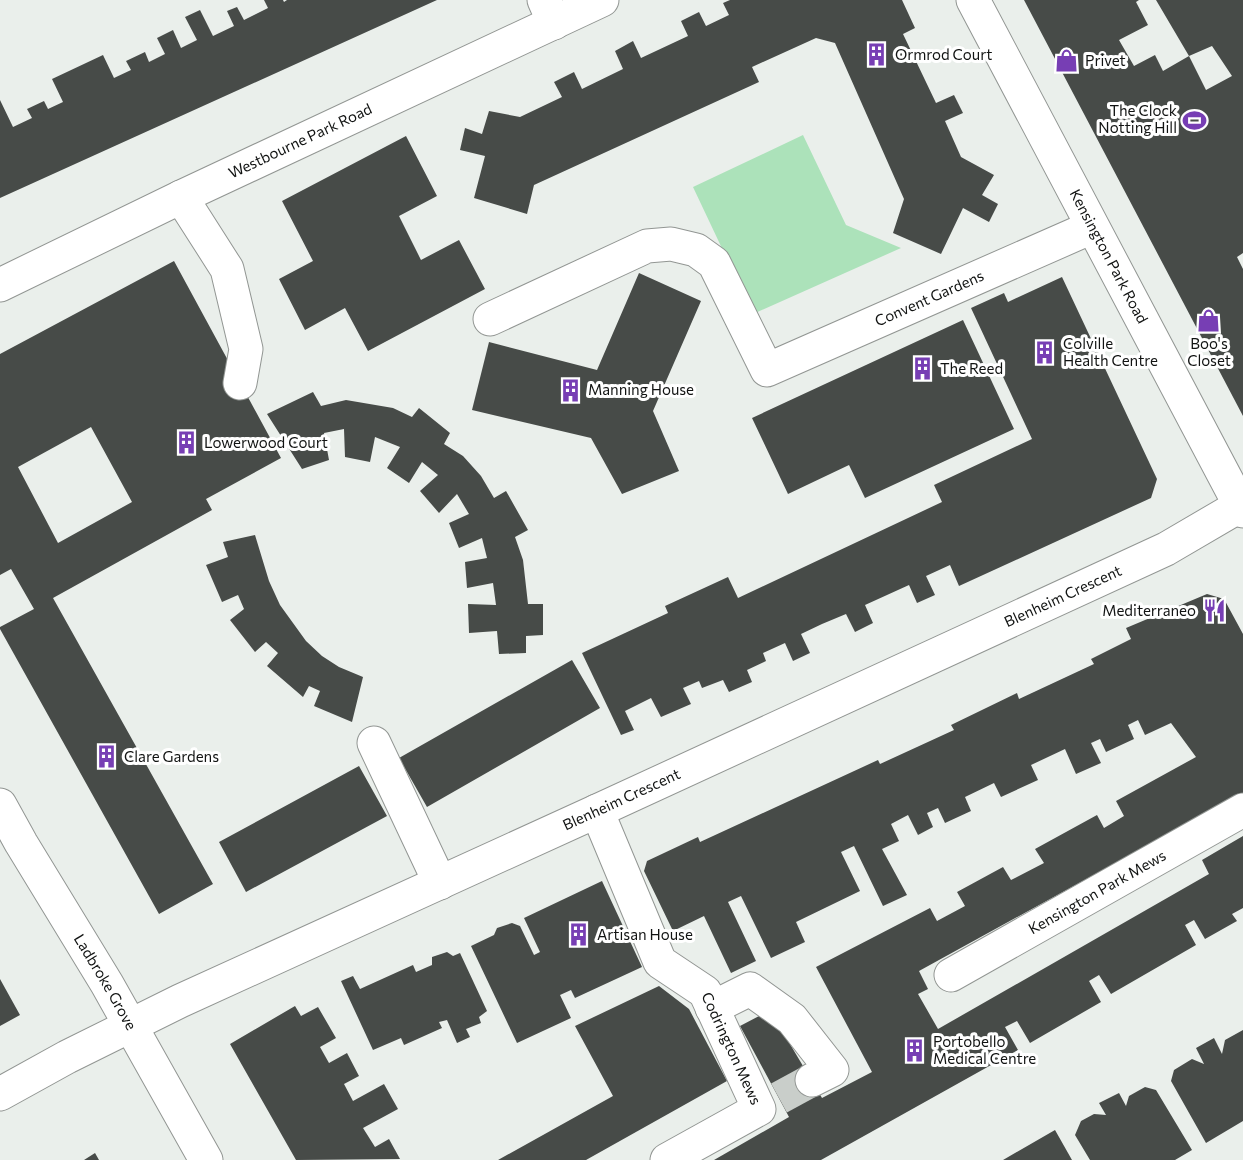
<svg xmlns="http://www.w3.org/2000/svg" width="1243" height="1160" font-family="Commissioner,sans-serif">
<style>
.green{fill:#ace2ba}
.building{fill:#474b48;fill-rule:evenodd}
.lines{fill:none;stroke-linecap:round;stroke-linejoin:round}
.minor-tunnel{stroke:#c9ceca;stroke-width:33;stroke-dasharray:33 16;stroke-linecap:butt}
.minor-casing{stroke:#929693;stroke-width:35}
.major-casing{stroke:#929693;stroke-width:35}
.minor{stroke:#fff;stroke-width:33}
.major{stroke:#fff;stroke-width:33}
.labels{text-anchor:middle;stroke-width:6;stroke-linejoin:round;paint-order:stroke}
.poi-label{font-size:15px;fill:#111312;stroke:#fff;text-anchor:start}
.street-label{font-size:15px;fill:#111312;stroke:#fff}
</style>
<rect width="100%" height="100%" fill="#eaefeb"/>
<!-- green -->
<path class="green" d="M 803,135 L 846,225 L 901,248 L 753,314 L 693,187 Z"/>
<!-- building -->
<path class="building" d="M 264,0 L 283,0 L 284,2 L 287,0 L 437,0 L 0,198 L 0,100 L 13,127 L 32,118 L 27,109 L 44,101 L 48,109 L 63,102 L 52,79 L 103,55 L 114,78 L 131,70 L 126,61 L 145,52 L 149,62 L 165,54 L 157,38 L 173,30 L 181,48 L 197,40 L 185,17 L 200,10 L 213,36 L 234,26 L 227,11 L 237,7 L 244,20 L 268,8 Z
M 730,0 L 902,0 L 915,28 L 903,34 L 936,103 L 954,95 L 963,113 L 945,121 L 961,157 L 994,175 L 982,195 L 998,204 L 989,222 L 963,208 L 941,254 L 893,233 L 904,199 L 835,43 L 816,38 L 752,67 L 759,82 L 534,185 L 527,214 L 474,198 L 485,156 L 460,150 L 465,128 L 482,134 L 489,111 L 520,117 L 562,97 L 554,82 L 574,72 L 582,89 L 623,69 L 615,51 L 633,41 L 641,58 L 688,36 L 681,21 L 699,12 L 706,26 L 729,15 L 723,3 Z
M 1024,0 L 1139,0 L 1136,2 L 1148,25 L 1119,40 L 1134,66 L 1155,55 L 1163,71 L 1189,56 L 1206,90 L 1232,76 L 1212,46 L 1189,56 L 1156,0 L 1243,0 L 1243,253 L 1237,257 L 1243,269 L 1243,416 Z
M 406,136 L 437,196 L 399,216 L 421,260 L 459,240 L 485,289 L 368,351 L 345,308 L 305,330 L 279,279 L 313,261 L 282,201 Z
M 174,261 L 281,458 L 206,499 L 212,510 L 53,598 L 213,884 L 159,914 L 0,629 L 0,627 L 34,609 L 11,569 L 0,575 L 0,354 ZM 91,427 L 132,502 L 58,543 L 18,467 Z
M 639,273 L 701,301 L 653,411 L 679,471 L 622,494 L 591,438 L 472,410 L 489,342 L 597,370 Z
M 1062,277 L 1157,479 L 1151,498 L 959,586 L 950,565 L 926,576 L 935,595 L 917,603 L 909,585 L 865,605 L 873,623 L 855,632 L 846,614 L 822,624 L 801,634 L 810,653 L 793,661 L 785,643 L 763,653 L 766,661 L 747,670 L 752,682 L 729,692 L 723,680 L 702,688 L 699,681 L 683,688 L 691,704 L 661,717 L 651,698 L 625,711 L 634,730 L 621,735 L 582,653 L 668,613 L 665,606 L 728,577 L 738,598 L 942,502 L 934,485 L 1032,439 L 971,308 L 1004,293 L 1008,302 Z
M 963,320 L 1014,429 L 865,498 L 849,465 L 788,494 L 752,418 Z
M 313,392 L 321,406 L 346,400 L 393,408 L 412,417 L 419,408 L 450,433 L 444,444 L 463,456 L 481,476 L 494,498 L 506,491 L 528,530 L 515,537 L 523,560 L 528,604 L 543,604 L 543,635 L 526,636 L 526,653 L 499,654 L 497,631 L 469,633 L 468,604 L 496,605 L 493,583 L 467,588 L 465,562 L 487,558 L 482,538 L 459,548 L 449,523 L 469,514 L 457,494 L 439,513 L 420,491 L 438,475 L 422,462 L 409,483 L 387,468 L 400,447 L 375,437 L 370,462 L 345,457 L 344,429 L 324,433 L 329,460 L 302,469 L 267,414 Z
M 255,535 L 269,581 L 280,605 L 306,641 L 322,656 L 339,667 L 363,677 L 352,722 L 314,706 L 320,691 L 309,686 L 303,697 L 267,666 L 278,653 L 266,642 L 255,652 L 230,620 L 244,609 L 238,595 L 222,602 L 206,565 L 228,557 L 223,542 Z
M 1207,594 L 1224,599 L 1243,634 L 1243,793 L 919,971 L 928,989 L 918,994 L 938,1029 L 1209,874 L 1202,860 L 1243,836 L 1243,908 L 1232,914 L 1237,921 L 1205,939 L 1194,920 L 1185,925 L 1196,945 L 1111,994 L 1099,975 L 1089,981 L 1101,1002 L 1030,1043 L 1017,1021 L 1005,1027 L 1018,1050 L 821,1160 L 714,1160 L 789,1117 L 740,1026 L 761,1015 L 784,1034 L 822,1098 L 872,1072 L 816,967 L 930,908 L 937,921 L 965,906 L 957,892 L 1003,867 L 1011,880 L 1044,863 L 1035,849 L 1097,815 L 1104,828 L 1124,816 L 1116,801 L 1196,757 L 1171,723 L 1145,735 L 1138,720 L 1128,725 L 1134,739 L 1106,752 L 1100,739 L 1091,743 L 1101,763 L 1076,774 L 1065,749 L 1031,765 L 1038,780 L 1001,797 L 994,783 L 965,797 L 971,811 L 945,823 L 938,808 L 927,813 L 933,827 L 918,835 L 908,815 L 891,824 L 899,841 L 882,849 L 907,895 L 883,906 L 854,846 L 841,852 L 860,891 L 796,922 L 805,942 L 771,958 L 741,896 L 728,902 L 756,961 L 731,973 L 704,916 L 673,931 L 644,871 L 647,861 L 698,837 L 700,842 L 878,760 L 880,764 L 954,730 L 951,725 L 1017,693 L 1019,699 L 1094,664 L 1091,659 L 1131,639 L 1126,628 Z
M 572,660 L 600,708 L 427,807 L 399,758 Z
M 359,766 L 387,816 L 246,892 L 219,842 Z
M 602,881 L 642,967 L 575,998 L 571,990 L 560,995 L 571,1018 L 517,1043 L 471,946 L 494,935 L 497,928 L 512,923 L 520,926 L 534,955 L 540,952 L 524,918 Z
M 447,952 L 453,956 L 460,953 L 487,1011 L 479,1017 L 481,1023 L 466,1029 L 470,1037 L 457,1043 L 447,1020 L 439,1022 L 442,1028 L 404,1045 L 401,1038 L 373,1050 L 341,981 L 353,976 L 360,989 L 413,965 L 416,972 L 432,965 L 432,957 Z
M 0,979 L 20,1015 L 0,1026 Z
M 659,986 L 689,1009 L 727,1081 L 586,1160 L 498,1160 L 613,1096 L 575,1026 Z
M 295,1006 L 301,1016 L 318,1007 L 336,1038 L 320,1047 L 329,1063 L 347,1053 L 359,1076 L 344,1084 L 353,1101 L 384,1084 L 398,1109 L 363,1128 L 375,1147 L 389,1139 L 400,1159 L 296,1160 L 230,1044 Z
M 1243,1030 L 1243,1121 L 1206,1143 L 1171,1081 L 1174,1070 L 1192,1059 L 1204,1064 L 1196,1048 L 1214,1038 L 1222,1054 L 1225,1040 Z
M 1145,1087 L 1156,1090 L 1192,1150 L 1175,1160 L 1090,1160 L 1075,1135 L 1081,1121 L 1094,1114 L 1106,1115 L 1099,1103 L 1119,1093 L 1126,1106 L 1129,1096 Z
M 1055,1130 L 1072,1160 L 1003,1160 Z
M 95,1153 L 99,1160 L 84,1160 Z"/>
<g class="lines">
<!-- minor-tunnel -->
<path class="minor-tunnel" d="M 779,1098 L 812,1080"/>
<defs>
<g id="minor">
<path d="M 544,0 L 554,23"/>
<path id="s1" d="M 973,0 L 1243,511"/>
<path d="M 181,197 L 227,269 L 246,349 L 240,383"/>
<path id="s2" d="M 490,319 L 647,246 L 671,244 L 696,250 L 714,263 L 767,370 L 1092,227"/>
<path d="M 374,743 L 440,883"/>
<path id="s3" d="M 597,811 L 660,962 L 705,992 L 759,1109 L 667,1160"/>
<path id="s4" d="M 951,975 L 1243,810"/>
<path d="M 712,1008 L 750,989 L 792,1019 L 832,1070 L 812,1080"/>
<path id="s5" d="M 0,1094 L 67,1057 L 180,1001 L 597,811 L 1166,549 L 1243,504"/>
</g>
<g id="major">
<path id="s6" d="M 0,285 L 181,197 L 602,0"/>
<path id="s7" d="M 0,805 L 21,843 L 107,984 L 206,1160"/>
</g>
</defs>
<!-- minor casing -->
<use href="#minor" class="minor-casing"/>
<!-- major casing -->
<use href="#major" class="major-casing"/>
<!-- minor -->
<use href="#minor" class="minor"/>
<!-- major -->
<use href="#major" class="major"/>
</g>
<!-- icons -->
<defs>
<symbol id="building-bare" viewBox="-9 -9 18 18"><path d="M-4-6H4V6H1V3H-1V6H-4ZM-2.5-4.3h1.7v1.8h-1.7ZM.8-4.3h1.7v1.8H.8ZM-2.5-1h1.7V.8h-1.7ZM.8-1h1.7V.8H.8Z" fill="#773eb4" stroke="#fff" stroke-width="2.5" paint-order="stroke"/></symbol>
<symbol id="shop-bare" viewBox="-9 -9 18 18"><path d="M-5-2.5h2.3a2.7 3.5 0 0 1 5.4 0H5L5.5 6h-11ZM-1.5-2.5h3a1.5 2.3 0 0 0-3 0Z" fill="#773eb4" stroke="#fff" stroke-width="2.5" paint-order="stroke"/></symbol>
<symbol id="stadium-bare" viewBox="-9 -9 18 18"><path d="M0-5a6.5 5 0 1 0 0 10a6.5 5 0 1 0 0-10ZM-3.5-1.8h7v3.6h-7Z" fill="#773eb4" stroke="#fff" stroke-width="2.5" paint-order="stroke"/></symbol>
<symbol id="restaurant-bare" viewBox="-9 -9 18 18"><path d="M-5-6h1v4h1v-4h1v4h1v-4h1v5L-1.5 .5V6h-2V.5L-5-1ZM5-6V6H3V1.5H1.5Q1.5-4 5-6Z" fill="#773eb4" stroke="#fff" stroke-width="2.5" paint-order="stroke"/></symbol>
</defs>
<g fill-rule="evenodd">
<use href="#building-bare" x="860" y="38" width="33" height="33"/>
<use href="#shop-bare" x="1050" y="44" width="33" height="33"/>
<use href="#stadium-bare" x="1178" y="104" width="33" height="33"/>
<use href="#shop-bare" x="1192" y="304" width="33" height="33"/>
<use href="#building-bare" x="1028" y="336" width="33" height="33"/>
<use href="#building-bare" x="906" y="352" width="33" height="33"/>
<use href="#building-bare" x="554" y="374" width="33" height="33"/>
<use href="#building-bare" x="170" y="426" width="33" height="33"/>
<use href="#restaurant-bare" x="1198" y="594" width="33" height="33"/>
<use href="#building-bare" x="90" y="740" width="33" height="33"/>
<use href="#building-bare" x="562" y="918" width="33" height="33"/>
<use href="#building-bare" x="898" y="1034" width="33" height="33"/>
</g>
<g class="labels">
<!-- poi labels -->
<g class="poi-label">
<text x="895" y="60">Ormrod Court</text>
<text x="1085" y="66">Privet</text>
<text x="1177" y="116" text-anchor="end">The Clock<tspan x="1177" dy="17">Notting Hill</tspan></text>
<text x="1063" y="349">Colville<tspan x="1063" dy="17">Health Centre</tspan></text>
<text x="1209" y="349" text-anchor="middle">Boo's<tspan x="1209" dy="17">Closet</tspan></text>
<text x="940" y="374">The Reed</text>
<text x="588" y="395">Manning House</text>
<text x="204" y="448">Lowerwood Court</text>
<text x="1196" y="616" text-anchor="end">Mediterraneo</text>
<text x="124" y="762">Clare Gardens</text>
<text x="597" y="940">Artisan House</text>
<text x="933" y="1047">Portobello<tspan x="933" dy="17">Medical Centre</tspan></text>
</g>
<!-- street labels -->
<g class="street-label">
<text dy="5" stroke="none"><textPath href="#s6" startOffset="333">Westbourne Park Road</textPath></text>
<text dy="5" stroke="none"><textPath href="#s1" startOffset="290">Kensington Park Road</textPath></text>
<text dy="5" stroke="none"><textPath href="#s2" startOffset="542">Convent Gardens</textPath></text>
<text dy="5" stroke="none"><textPath href="#s5" startOffset="1174">Blenheim Crescent</textPath></text>
<text dy="5" stroke="none"><textPath href="#s5" startOffset="688">Blenheim Crescent</textPath></text>
<text dy="5" stroke="none"><textPath href="#s4" startOffset="168">Kensington Park Mews</textPath></text>
<text dy="5" stroke="none"><textPath href="#s7" startOffset="206">Ladbroke Grove</textPath></text>
<text dy="5" stroke="none"><textPath href="#s3" startOffset="280">Codrington Mews</textPath></text>
</g>
</g>
</svg>
